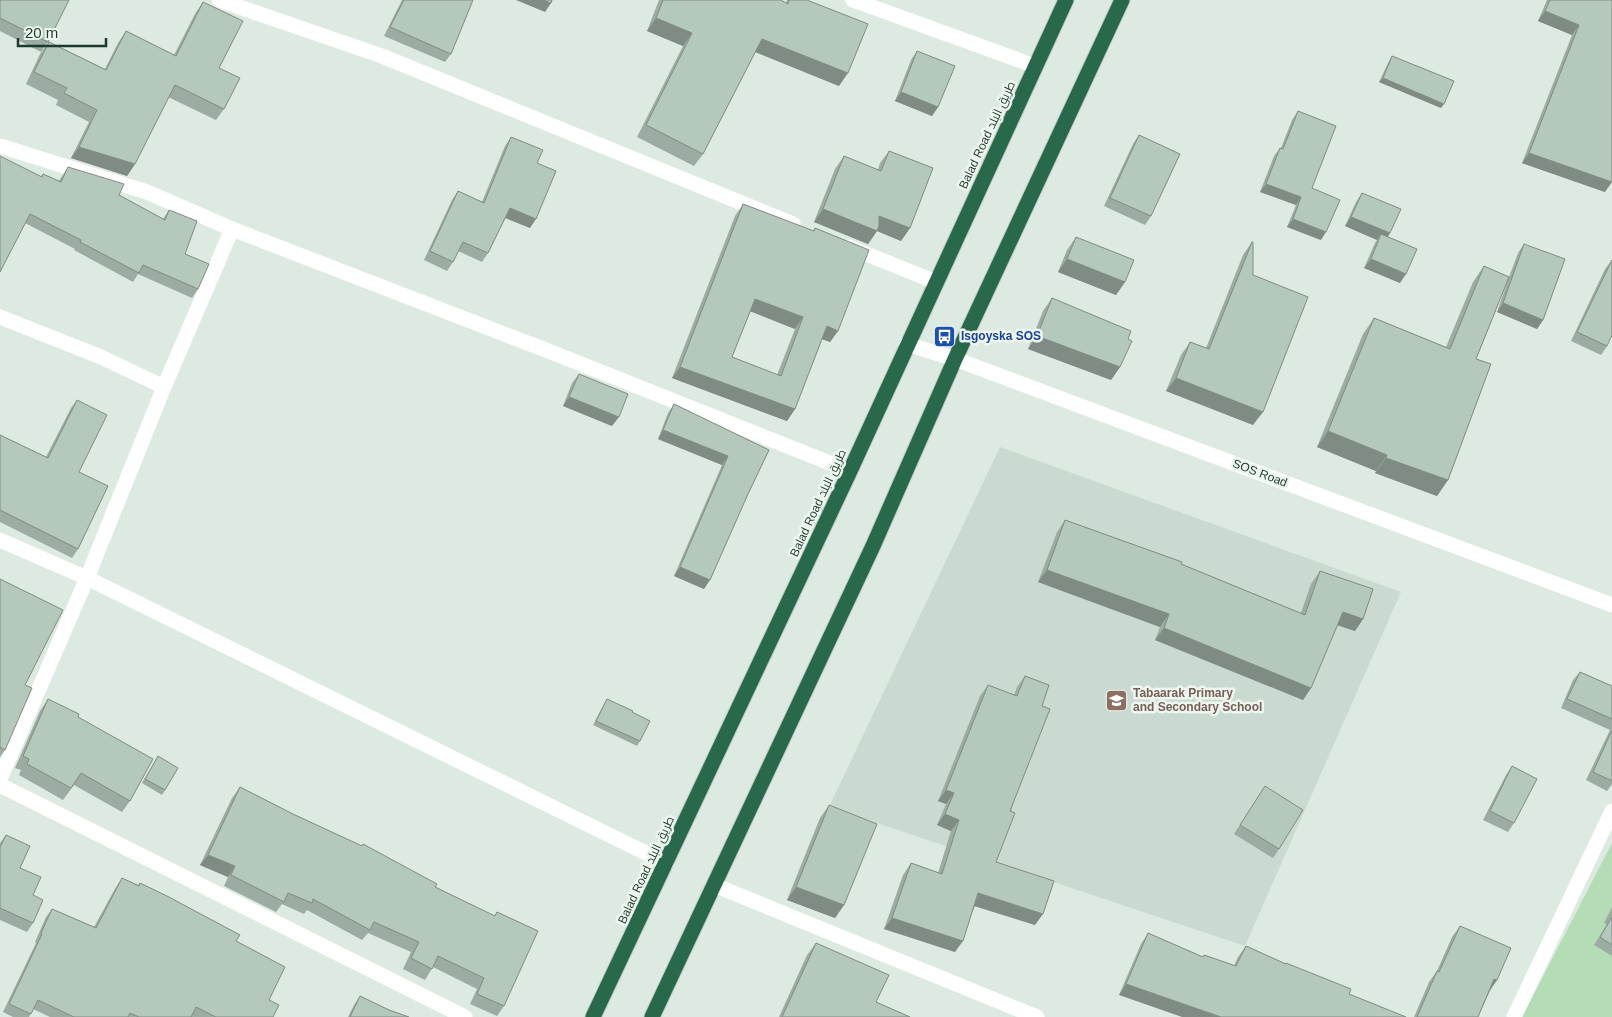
<svg xmlns="http://www.w3.org/2000/svg" width="1612" height="1017" font-family="Helvetica,Cairo,sans-serif">
<style>
.built{fill:#cbdad0}
.green{fill:#b4ddb5}
.lines{fill:none;stroke-linecap:round;stroke-linejoin:round}
.highway-casing{stroke:#c0c8c4;stroke-width:17}
.minor{stroke:#fff;stroke-width:15}
.highway{stroke:#28684b;stroke-width:15}
.wall{fill:#9caca2;fill-rule:evenodd}
.shaded-wall{fill:#7f8c84}
.building{fill:#b5c8bc;stroke:#7f8c84;fill-rule:evenodd}
.labels{text-anchor:middle;stroke-width:5;stroke-linejoin:round;paint-order:stroke}
.street-label{font-size:12px;fill:#1e3a2c;stroke:#edf7f0}
.transit-label{font-size:12px;font-weight:bold;fill:#164399;stroke:#edf7f0;text-anchor:start}
.education-label{font-size:12px;font-weight:bold;fill:#785e54;stroke:#edf7f0;text-anchor:start}
</style>
<rect width="100%" height="100%" fill="#ddeae1"/>
<!-- built -->
<path class="built" d="M 1000,447 L 1401,592 L 1245,946 L 829,807 Z"/>
<!-- green -->
<path class="green" d="M 1612,843 L 1612,1017 L 1522,1017 Z"/>
<g class="lines">
<defs>
<path id="highway" d="M 593,1017 L 850,471 L 1066,0
M 652,1017 L 873,546 L 955,359 L 1122,0"/>
</defs>
<!-- highway casing -->
<use href="#highway" class="highway-casing"/>
<!-- minor -->
<path class="minor" d="M 219,0 L 382,56 L 793,224
M 853,0 L 1035,66
M 0,146 L 147,192 L 232,229 L 551,352 L 850,471
M 849,247 L 936,282
M 0,317 L 101,357 L 164,387
M 907,344 L 955,359 L 1612,605
M 0,540 L 87,578 L 666,863
M 0,779 L 87,578 L 164,387 L 232,229
M 0,785 L 465,1017
M 714,885 L 1037,1017
M 1514,1017 L 1612,811"/>
<!-- highway -->
<use href="#highway" class="highway"/>
</g>
<!-- wall -->
<path class="wall" d="M 0,0 L 48,42 L 41,52 L 0,31 Z
M 402,0 L 473,0 L 451,54 L 445,62 L 384,36 Z
M 659,0 L 781,0 L 786,3 L 787,0 L 807,0 L 839,86 L 755,52 L 703,154 L 694,166 L 637,137 L 683,46 L 647,31 Z
M 1547,0 L 1611,0 L 1605,192 L 1522,163 L 1572,35 L 1538,21 Z
M 203,2 L 219,68 L 224,109 L 216,120 L 168,97 L 135,164 L 127,176 L 71,158 L 89,122 L 56,105 L 58,100 L 26,84 L 40,54 L 49,42 L 105,69 L 118,43 L 126,31 L 174,55 L 195,14 Z
M 917,51 L 938,107 L 932,116 L 895,101 L 911,60 Z
M 1392,56 L 1441,108 L 1379,82 L 1389,61 Z
M 1298,111 L 1312,188 L 1321,240 L 1287,227 L 1296,205 L 1260,192 L 1274,156 L 1280,148 L 1281,148 L 1292,120 Z
M 1139,135 L 1151,216 L 1145,225 L 1104,206 L 1133,144 Z
M 511,137 L 537,163 L 530,228 L 505,218 L 488,253 L 482,262 L 458,251 L 453,262 L 447,271 L 424,260 L 452,200 L 458,191 L 482,202 L 505,146 Z
M 889,151 L 910,228 L 901,241 L 877,231 L 868,244 L 814,222 L 835,169 L 844,156 L 878,170 L 880,163 Z
M 68,167 L 163,219 L 169,210 L 198,289 L 192,298 L 138,274 L 133,282 L 74,250 L 75,249 L 25,223 L 41,176 L 43,174 L 59,181 Z
M 1362,193 L 1390,233 L 1388,237 L 1400,283 L 1364,268 L 1375,243 L 1377,240 L 1345,226 L 1356,202 Z
M 743,204 L 813,231 L 815,228 L 838,331 L 830,342 L 822,339 L 795,409 L 787,421 L 672,378 L 735,216 ZM 750,311 L 795,329 L 777,375 L 732,357 Z
M 1076,237 L 1125,282 L 1116,295 L 1058,272 L 1067,250 Z
M 1252,242 L 1253,275 L 1253,425 L 1166,391 L 1181,355 L 1190,342 L 1206,348 L 1243,255 Z
M 1524,244 L 1543,320 L 1537,329 L 1497,312 L 1509,277 L 1476,359 L 1448,480 L 1437,496 L 1375,473 L 1376,471 L 1317,447 L 1363,334 L 1374,318 L 1446,347 L 1473,282 L 1484,266 L 1509,277 L 1518,253 Z
M 1612,260 L 1607,346 L 1601,355 L 1571,341 L 1605,269 Z
M 1052,298 L 1120,367 L 1111,380 L 1028,349 L 1043,311 Z
M 579,374 L 612,426 L 563,406 L 572,383 Z
M 77,400 L 79,472 L 78,549 L 72,558 L 0,522 L 0,435 L 46,457 L 71,408 Z
M 674,404 L 769,450 L 748,494 L 704,589 L 674,576 L 722,465 L 658,439 L 668,413 Z
M 1065,520 L 1181,564 L 1301,613 L 1311,584 L 1320,571 L 1363,619 L 1355,631 L 1337,625 L 1311,688 L 1303,700 L 1155,640 L 1160,627 L 1038,582 L 1057,532 Z
M 0,579 L 25,685 L 5,750 L 0,757 Z
M 1580,672 L 1612,686 L 1612,784 L 1607,791 L 1586,780 L 1610,730 L 1561,708 L 1573,680 Z
M 1025,676 L 1042,706 L 996,862 L 1035,925 L 975,906 L 955,952 L 884,929 L 903,875 L 911,863 L 938,873 L 951,831 L 937,825 L 946,804 L 938,801 L 980,696 L 988,685 L 1014,695 L 1017,687 Z
M 48,699 L 78,717 L 130,801 L 122,812 L 74,785 L 63,800 L 19,775 L 21,770 L 15,768 L 40,711 Z
M 607,699 L 632,712 L 640,741 L 637,746 L 593,725 L 604,704 Z
M 158,756 L 165,790 L 162,795 L 142,783 Z
M 1512,766 L 1514,823 L 1508,832 L 1483,820 L 1506,775 Z
M 1265,786 L 1279,849 L 1273,858 L 1234,834 Z
M 240,787 L 435,887 L 494,916 L 497,912 L 504,1006 L 497,1016 L 470,1004 L 477,989 L 433,967 L 425,980 L 403,969 L 411,952 L 368,933 L 362,940 L 307,910 L 304,914 L 282,904 L 276,912 L 224,886 L 228,877 L 200,865 L 232,798 Z
M 829,805 L 844,905 L 835,918 L 787,900 L 820,818 Z
M 6,835 L 33,895 L 33,923 L 27,932 L 0,920 L 0,843 Z
M 122,878 L 138,885 L 140,883 L 236,941 L 269,1000 L 273,1017 L 50,1017 L 33,1009 L 29,1017 L 13,1017 L 3,1012 L 36,943 L 35,942 L 46,917 L 52,909 L 94,927 L 116,887 Z
M 1612,907 L 1612,956 L 1594,945 L 1607,924 L 1604,923 Z
M 1460,926 L 1497,980 L 1490,991 L 1478,1017 L 1414,1017 L 1429,982 L 1437,971 L 1452,937 Z
M 1148,933 L 1203,957 L 1204,955 L 1234,966 L 1238,957 L 1246,946 L 1285,964 L 1351,989 L 1119,995 L 1141,944 Z
M 816,943 L 876,1002 L 910,1017 L 779,1017 L 807,955 Z
M 360,996 L 389,1010 L 409,1017 L 348,1017 L 354,1005 Z"/>
<!-- shaded-wall -->
<path class="shaded-wall" d="M 516,0 L 543,0 L 551,3 L 545,12 Z
M 1545,11 L 1579,25 L 1572,35 L 1538,21 Z
M 656,18 L 692,33 L 683,46 L 647,31 Z
M 762,39 L 848,73 L 839,86 L 753,51 Z
M 1383,78 L 1444,104 L 1441,108 L 1379,82 Z
M 901,92 L 938,107 L 932,116 L 895,101 Z
M 79,147 L 135,164 L 127,176 L 71,158 Z
M 1529,153 L 1612,182 L 1605,192 L 1522,163 Z
M 1266,184 L 1301,197 L 1296,205 L 1260,192 Z
M 510,208 L 536,219 L 530,228 L 503,217 Z
M 823,209 L 879,216 L 910,228 L 901,241 L 877,231 L 868,244 L 814,222 Z
M 1351,217 L 1390,233 L 1384,242 L 1381,234 L 1377,240 L 1345,226 Z
M 1293,219 L 1326,232 L 1321,240 L 1287,227 Z
M 1067,259 L 1125,282 L 1116,295 L 1058,272 Z
M 1371,259 L 1406,274 L 1400,283 L 1364,268 Z
M 755,299 L 803,317 L 795,329 L 747,310 Z
M 1503,303 L 1543,320 L 1537,329 L 1497,312 Z
M 827,326 L 838,331 L 830,342 L 819,338 Z
M 1037,336 L 1120,367 L 1111,380 L 1028,349 Z
M 680,367 L 795,409 L 787,421 L 672,378 Z
M 1176,378 L 1263,412 L 1253,425 L 1166,391 Z
M 569,397 L 619,417 L 612,426 L 563,406 Z
M 663,430 L 728,456 L 722,465 L 658,439 Z
M 1328,431 L 1387,455 L 1376,471 L 1317,447 Z
M 1386,458 L 1448,480 L 1437,496 L 1375,473 Z
M 680,567 L 710,580 L 704,589 L 674,576 Z
M 1047,570 L 1169,614 L 1160,627 L 1038,582 Z
M 1343,612 L 1363,619 L 1355,631 L 1334,624 Z
M 1164,628 L 1311,688 L 1303,700 L 1155,640 Z
M 946,790 L 954,793 L 946,804 L 938,801 Z
M 945,814 L 959,820 L 951,831 L 937,825 Z
M 208,855 L 235,866 L 228,877 L 200,865 Z
M 796,887 L 844,905 L 835,918 L 787,900 Z
M 978,893 L 1043,914 L 1035,925 L 971,905 Z
M 892,918 L 963,941 L 955,952 L 884,929 Z
M 1494,979 L 1497,980 L 1489,991 Z
M 1126,984 L 1221,1017 L 1182,1017 L 1119,995 Z"/>
<!-- building -->
<path class="building" d="M 0,0 L 69,0 L 48,42 L 0,18 Z
M 404,0 L 473,0 L 451,54 L 390,27 Z
M 543,0 L 552,0 L 551,3 Z
M 663,0 L 781,0 L 788,4 L 789,0 L 807,0 L 868,24 L 848,73 L 762,39 L 703,154 L 646,125 L 692,33 L 656,18 Z
M 1550,0 L 1612,0 L 1612,182 L 1529,153 L 1579,25 L 1545,11 Z
M 203,2 L 243,21 L 219,68 L 240,78 L 224,109 L 175,85 L 135,164 L 79,147 L 97,110 L 64,93 L 67,88 L 34,72 L 49,42 L 106,70 L 126,31 L 176,56 Z
M 917,51 L 955,66 L 938,107 L 901,92 Z
M 1392,56 L 1454,81 L 1444,104 L 1383,78 Z
M 1298,111 L 1336,126 L 1312,188 L 1340,200 L 1326,232 L 1293,219 L 1301,197 L 1266,184 L 1280,148 L 1283,149 Z
M 1139,135 L 1180,154 L 1151,216 L 1110,198 Z
M 511,137 L 543,150 L 537,163 L 556,171 L 536,219 L 510,208 L 488,253 L 463,242 L 453,262 L 430,251 L 458,191 L 484,203 Z
M 889,151 L 933,168 L 910,228 L 879,216 L 879,226 L 877,231 L 823,209 L 844,156 L 881,171 Z
M 0,156 L 42,177 L 43,174 L 61,182 L 68,167 L 124,184 L 119,195 L 165,220 L 169,210 L 197,221 L 185,254 L 209,264 L 198,289 L 143,265 L 139,273 L 80,242 L 81,240 L 30,214 L 0,272 Z
M 1362,193 L 1401,209 L 1390,233 L 1351,217 Z
M 743,204 L 814,231 L 815,228 L 869,250 L 838,331 L 827,326 L 795,409 L 680,367 ZM 755,299 L 803,317 L 781,376 L 732,357 Z
M 1381,234 L 1417,249 L 1406,274 L 1371,259 Z
M 1076,237 L 1134,260 L 1125,282 L 1067,259 Z
M 1252,242 L 1253,242 L 1253,275 L 1308,297 L 1263,412 L 1176,378 L 1190,342 L 1209,349 Z
M 1524,244 L 1565,259 L 1543,320 L 1503,303 Z
M 1612,260 L 1612,335 L 1607,346 L 1577,332 Z
M 1484,266 L 1509,277 L 1476,359 L 1491,364 L 1448,480 L 1386,458 L 1387,455 L 1328,431 L 1374,318 L 1450,349 Z
M 1052,298 L 1131,331 L 1128,339 L 1132,341 L 1120,367 L 1037,336 Z
M 579,374 L 628,394 L 619,417 L 569,397 Z
M 77,400 L 107,415 L 79,472 L 108,486 L 78,549 L 0,510 L 0,435 L 48,458 Z
M 674,404 L 769,450 L 748,494 L 710,580 L 680,567 L 728,456 L 663,430 Z
M 1065,520 L 1182,562 L 1181,564 L 1305,615 L 1320,571 L 1373,589 L 1363,619 L 1343,612 L 1311,688 L 1164,628 L 1169,614 L 1047,570 Z
M 0,579 L 63,610 L 25,685 L 32,688 L 5,750 L 0,747 Z
M 1580,672 L 1612,686 L 1612,719 L 1567,699 Z
M 1025,676 L 1049,685 L 1042,706 L 1050,709 L 1010,811 L 1015,813 L 996,862 L 1054,881 L 1043,914 L 978,893 L 963,941 L 892,918 L 911,863 L 942,874 L 959,820 L 945,814 L 954,793 L 946,790 L 988,685 L 1017,696 Z
M 48,699 L 79,714 L 78,717 L 153,759 L 130,801 L 81,773 L 71,788 L 27,764 L 29,759 L 23,756 Z
M 607,699 L 633,711 L 632,712 L 650,721 L 640,741 L 596,721 Z
M 1612,730 L 1612,781 L 1593,772 Z
M 158,756 L 178,768 L 165,790 L 145,779 Z
M 1512,766 L 1537,779 L 1514,823 L 1490,811 Z
M 1265,786 L 1303,810 L 1279,849 L 1240,825 Z
M 240,787 L 293,814 L 362,846 L 363,844 L 437,884 L 435,887 L 495,916 L 497,912 L 538,931 L 504,1006 L 477,994 L 484,978 L 438,956 L 432,969 L 411,958 L 419,942 L 374,922 L 370,930 L 313,899 L 312,903 L 288,893 L 284,902 L 231,875 L 235,866 L 208,855 Z
M 829,805 L 877,824 L 844,905 L 796,887 Z
M 6,835 L 30,846 L 20,868 L 41,877 L 33,895 L 43,900 L 33,923 L 0,908 L 0,909 L 0,847 Z
M 122,878 L 139,886 L 140,883 L 167,896 L 240,935 L 236,941 L 285,967 L 269,1000 L 279,1005 L 273,1017 L 216,1017 L 196,1007 L 191,1017 L 139,1017 L 130,1013 L 128,1017 L 74,1017 L 38,1000 L 31,1014 L 9,1004 L 42,934 L 41,933 L 52,909 L 96,928 Z
M 1612,917 L 1612,945 L 1600,937 Z
M 1460,926 L 1511,948 L 1497,980 L 1494,979 L 1478,1017 L 1417,1017 L 1437,971 L 1439,972 Z
M 1148,933 L 1203,957 L 1204,955 L 1236,966 L 1246,946 L 1286,964 L 1286,963 L 1351,989 L 1349,994 L 1406,1017 L 1221,1017 L 1126,984 Z
M 816,943 L 889,975 L 876,1002 L 910,1017 L 782,1017 Z
M 360,996 L 389,1010 L 409,1017 L 350,1017 Z"/>
<!-- icons -->
<defs>
<symbol id="bus-square" viewBox="-11 -11 22 22"><rect x="-9" y="-9" width="18" height="18" rx="4" fill="#1a4fb4" stroke="#edf7f0"/><path d="M-5-6H5V4H4V6H2V4H-2V6H-4V4H-5ZM-3.5-4V0h7V-4ZM-3.5 1.2v1.5H-2V1.2ZM2 1.2v1.5H3.5V1.2Z" fill="#fff"/></symbol>
<symbol id="school-square" viewBox="-11 -11 22 22"><rect x="-9" y="-9" width="18" height="18" rx="4" fill="#8d6e63" stroke="#edf7f0"/><path d="M0-5L7-2L0 1L-7-2ZM-4 1L0 2.5L4 1V4Q0 6-4 4Z" fill="#fff"/></symbol>
</defs>
<g fill-rule="evenodd">
<use href="#bus-square" x="932" y="324" width="25" height="25"/>
<use href="#school-square" x="1104" y="688" width="25" height="25"/>
</g>
<g class="labels">
<!-- street labels -->
<g class="street-label">
<text transform="translate(987 135) rotate(-65)" y="4">Balad Road طريق البلد</text>
<text transform="translate(1260 473) rotate(21)" y="4">SOS Road</text>
<text transform="translate(818 503) rotate(-65)" y="4">Balad Road طريق البلد</text>
<text transform="translate(646 870) rotate(-65)" y="4">Balad Road طريق البلد</text>
</g>
<!-- transit labels -->
<g class="transit-label">
<text x="961" y="340">Isgoyska SOS</text>
</g>
<!-- education labels -->
<g class="education-label">
<text x="1133" y="697">Tabaarak Primary<tspan x="1133" dy="14">and Secondary School</tspan></text>
</g>
</g>
<!-- scale -->
<path d="M18 38v8h88v-8" fill="none" stroke="#1e3a2c" stroke-width="2.5"/>
<text x="25" y="38" font-size="15" fill="#1e3a2c" stroke="#edf7f0" stroke-width="4" paint-order="stroke">20 m</text>
</svg>
